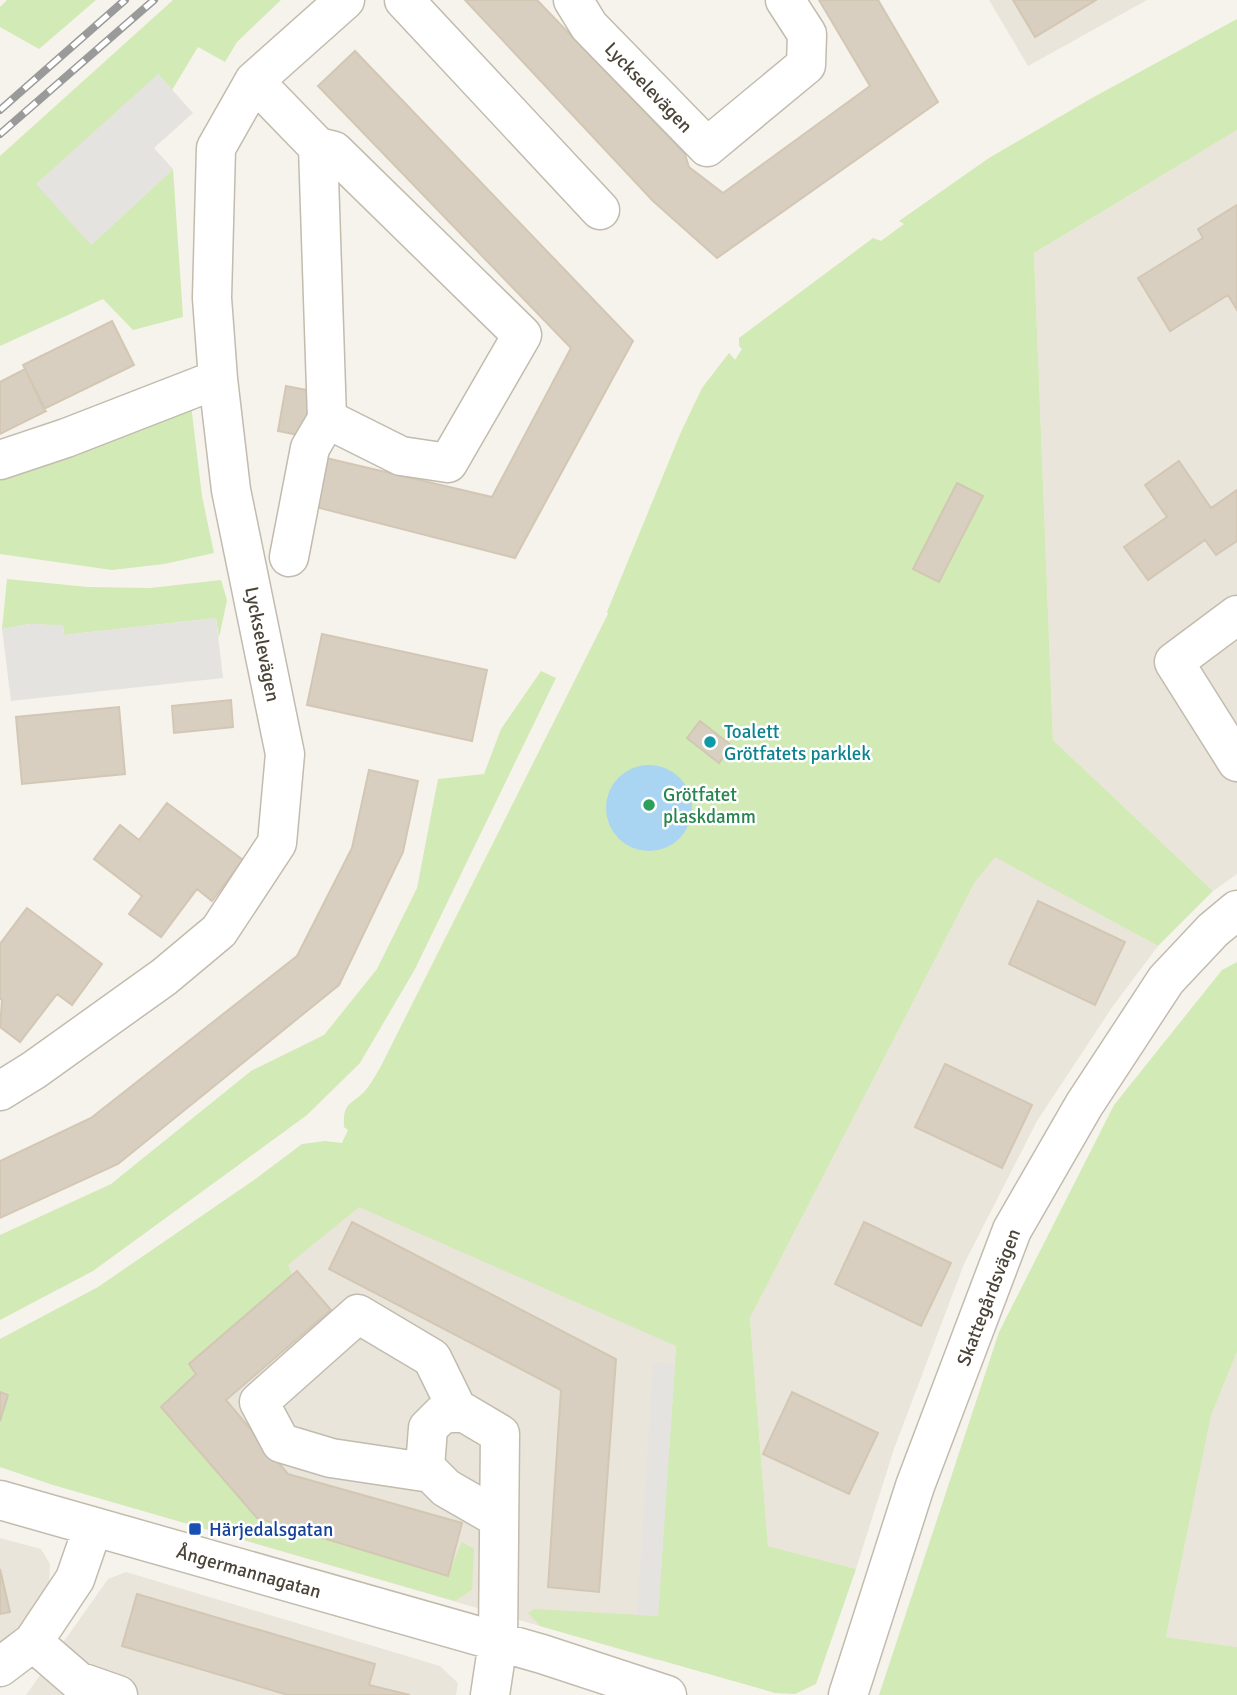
<svg xmlns="http://www.w3.org/2000/svg" width="1237" height="1695" font-family="Signika,sans-serif">
<style>
.residential{fill:#eae5da}
.green{fill:#d2eab5}
.parking{fill:#e5e3e0}
.water{fill:#a9d4f2}
.building{fill:#d8cfc1;stroke:#d3c7b4;stroke-width:2}
.lines{fill:none;stroke-linecap:round;stroke-linejoin:round}
.minor-casing{stroke:#c2bbae;stroke-width:41}
.minor{stroke:#fff;stroke-width:38}
.rail-casing{stroke:#9a9a9a;stroke-width:8}
.rail{stroke:#fff;stroke-width:5;stroke-dasharray:16;stroke-linecap:butt}
.culture-dot{fill:#0f9aa8;stroke:#fff;stroke-width:2.5}
.leisure-dot{fill:#2e9e5b;stroke:#fff;stroke-width:2.5}
.transit-dot{fill:#1a4fb4;stroke:#fff;stroke-width:2.5}
.labels{text-anchor:middle;stroke-width:5;stroke-linejoin:round;paint-order:stroke}
.street-label{font-size:19px;fill:#4b4439;stroke:#fff}
.culture-label{font-size:19px;fill:#0d838f;stroke:#fff;text-anchor:start}
.leisure-label{font-size:19px;fill:#27864d;stroke:#fff;text-anchor:start}
.transit-label{font-size:19px;fill:#164399;stroke:#fff;text-anchor:start}
</style>
<rect width="100%" height="100%" fill="#f6f3ec"/>
<!-- residential -->
<path class="residential" d="M 989,0 L 1147,0 L 1028,66 Z
M 1237,130 L 1237,874 L 1213,891 L 1053,740 L 1034,253 Z
M 995,856 L 1158,946 L 1113,1006 L 1037,1121 L 964,1264 L 894,1449 L 856,1569 L 768,1546 L 750,1318 L 975,882 Z
M 329,1167 L 676,1346 L 657,1660 L 50,1484 L 148,1318 Z
M 1237,1352 L 1237,1647 L 1166,1637 L 1211,1416 Z
M 0,1538 L 41,1549 L 50,1564 L 49,1591 L 9,1640 L 0,1642 Z
M 126,1572 L 440,1666 L 458,1683 L 456,1695 L 26,1695 L 108,1579 Z"/>
<!-- green -->
<path class="green" d="M 7,0 L 96,0 L 39,49 L 0,27 L 0,7 Z
M 173,0 L 281,0 L 237,42 L 225,62 L 198,47 L 172,90 L 158,74 L 91,245 L 173,169 L 183,317 L 133,330 L 103,299 L 0,346 L 0,156 Z
M 1237,19 L 1237,130 L 1034,253 L 1053,740 L 1213,891 L 1158,946 L 995,857 L 975,882 L 750,1318 L 768,1546 L 856,1569 L 816,1684 L 795,1694 L 775,1693 L 540,1626 L 528,1613 L 535,1609 L 658,1616 L 676,1346 L 359,1207 L 288,1265 L 292,1275 L 190,1364 L 196,1374 L 161,1408 L 257,1518 L 447,1576 L 462,1542 L 474,1549 L 472,1590 L 455,1601 L 50,1484 L 0,1467 L 0,1339 L 98,1287 L 254,1180 L 302,1144 L 325,1141 L 342,1143 L 348,1130 L 344,1127 C 343,1103 349,1106 363,1093 C 370,1086 375,1076 380,1068 L 608,614 L 607,612 L 681,432 L 702,388 L 729,353 L 735,360 L 742,349 L 739,346 L 739,338 L 873,238 L 881,241 L 904,224 L 899,221 L 989,158 L 1092,98 Z
M 191,405 L 202,496 L 214,553 L 164,564 L 112,570 L 0,554 L 0,472 Z
M 7,579 L 88,587 L 150,588 L 221,580 L 227,600 L 219,638 L 216,618 L 64,635 L 63,626 L 30,624 L 2,629 Z
M 541,671 L 556,678 L 415,969 L 360,1063 L 307,1115 L 93,1271 L 0,1320 L 0,1235 L 111,1184 L 251,1071 L 324,1035 L 377,969 L 417,888 L 438,779 L 484,774 L 501,729 Z
M 1237,962 L 1237,1352 L 1211,1416 L 1166,1637 L 1237,1647 L 1237,1695 L 879,1695 L 999,1332 L 1114,1105 L 1222,970 Z"/>
<!-- parking -->
<path class="parking" d="M 158,74 L 193,113 L 154,148 L 173,169 L 91,245 L 36,184 Z
M 216,618 L 223,678 L 11,701 L 2,629 L 30,624 L 63,625 L 64,635 Z
M 653,1362 L 675,1364 L 658,1616 L 637,1615 Z"/>
<!-- water -->
<path class="water" d="M606 808a43 43 0 1 1 86 0a43 43 0 1 1-86 0Z"/>
<!-- building -->
<path class="building" d="M 465,0 L 537,0 L 685,154 L 689,167 L 723,193 L 870,86 L 819,0 L 878,0 L 938,102 L 717,258 L 653,201 Z
M 1013,0 L 1096,0 L 1035,37 Z
M 355,51 L 633,341 L 515,558 L 316,507 L 326,458 L 492,497 L 571,348 L 318,86 Z
M 1237,205 L 1237,310 L 1228,295 L 1170,331 L 1138,278 L 1203,238 L 1198,229 Z
M 112,321 L 134,365 L 44,409 L 23,365 Z
M 25,369 L 46,411 L 0,434 L 0,382 Z
M 286,386 L 312,391 L 303,436 L 278,431 Z
M 1179,461 L 1211,508 L 1237,490 L 1237,541 L 1216,555 L 1205,540 L 1148,580 L 1124,547 L 1167,517 L 1145,485 Z
M 957,483 L 983,496 L 939,582 L 913,569 Z
M 322,634 L 487,670 L 472,741 L 307,705 Z
M 231,700 L 233,727 L 174,733 L 172,706 Z
M 119,707 L 125,774 L 22,784 L 16,717 Z
M 700,721 L 732,746 L 719,763 L 687,738 Z
M 369,770 L 418,781 L 403,852 L 339,985 L 118,1164 L 0,1218 L 0,1161 L 91,1118 L 297,956 L 352,848 Z
M 167,803 L 243,860 L 212,901 L 197,889 L 161,937 L 129,914 L 142,896 L 94,859 L 120,825 L 139,840 Z
M 1038,901 L 1125,942 L 1095,1005 L 1009,964 Z
M 27,908 L 102,964 L 72,1005 L 57,994 L 20,1042 L 0,1027 L 2,1000 L 0,999 L 0,944 Z
M 945,1064 L 1032,1105 L 1002,1168 L 915,1127 Z
M 352,1222 L 616,1359 L 599,1592 L 548,1587 L 561,1390 L 329,1269 Z
M 864,1222 L 951,1263 L 921,1326 L 835,1284 Z
M 297,1271 L 331,1310 L 226,1400 L 288,1474 L 462,1523 L 448,1576 L 257,1518 L 161,1407 L 196,1374 L 189,1364 Z
M 0,1392 L 8,1395 L 0,1421 Z
M 792,1392 L 878,1433 L 849,1494 L 763,1454 Z
M 0,1569 L 10,1612 L 0,1614 Z
M 137,1594 L 375,1664 L 369,1685 L 410,1695 L 288,1695 L 122,1646 Z"/>
<g class="lines">
<defs>
<path id="minor" d="M 404,0 L 600,210
M 573,0 L 589,26 L 707,147 L 806,65 L 807,34 L 785,0
M 254,81 L 318,147 L 327,419 L 401,456 L 448,463 L 522,335 L 334,151 L 318,147
M 0,460 L 66,438 L 218,379
M 289,557 L 310,448 L 327,419
M 1237,615 L 1174,662 L 1237,762
M 0,1091 L 34,1070 L 164,977 L 219,931 L 277,843 L 285,754 L 231,490 L 218,379 L 212,298 L 216,148 L 254,81 L 345,0
M 431,1473 L 331,1458 L 281,1443 L 259,1402 L 358,1314 L 432,1358 L 459,1413
M 0,1500 L 542,1654 L 667,1695
M 33,1642 L 78,1681 L 118,1695
M 0,1667 L 33,1642 L 75,1579 L 93,1527
M 490,1695 L 498,1642 L 500,1434 L 463,1412 L 442,1414 L 428,1428 L 425,1467 L 446,1488 L 498,1518
M 848,1695 L 915,1486 L 1012,1230 L 1084,1105 L 1166,980 L 1213,930 L 1237,910"/>
</defs>
<!-- minor casing -->
<use href="#minor" class="minor-casing"/>
<!-- minor -->
<use href="#minor" class="minor"/>
<defs>
<path id="rail" d="M 0,110 L 125,0
M 0,134 L 154,0"/>
</defs>
<!-- rail casing -->
<use href="#rail" class="rail-casing"/>
<!-- rail -->
<use href="#rail" class="rail"/>
</g>
<!-- markers -->
<circle class="culture-dot" cx="710" cy="742" r="7"/>
<circle class="leisure-dot" cx="649" cy="805" r="7"/>
<rect class="transit-dot" x="188" y="1522" width="14" height="14" rx="3.5"/>
<g class="labels">
<!-- street labels -->
<g class="street-label">
<text transform="translate(649 87) rotate(46)" y="7">Lyckselevägen</text>
<text transform="translate(263 644) rotate(79)" y="7">Lyckselevägen</text>
<text transform="translate(988 1297) rotate(-69)" y="7">Skattegårdsvägen</text>
<text transform="translate(249 1571) rotate(16)" y="7">Ångermannagatan</text>
</g>
<!-- culture labels -->
<g class="culture-label">
<text x="724" y="738">Toalett<tspan x="724" dy="22">Grötfatets parklek</tspan></text>
</g>
<!-- leisure labels -->
<g class="leisure-label">
<text x="663" y="801">Grötfatet<tspan x="663" dy="22">plaskdamm</tspan></text>
</g>
<!-- transit labels -->
<g class="transit-label">
<text x="209" y="1536">Härjedalsgatan</text>
</g>
</g>
</svg>
